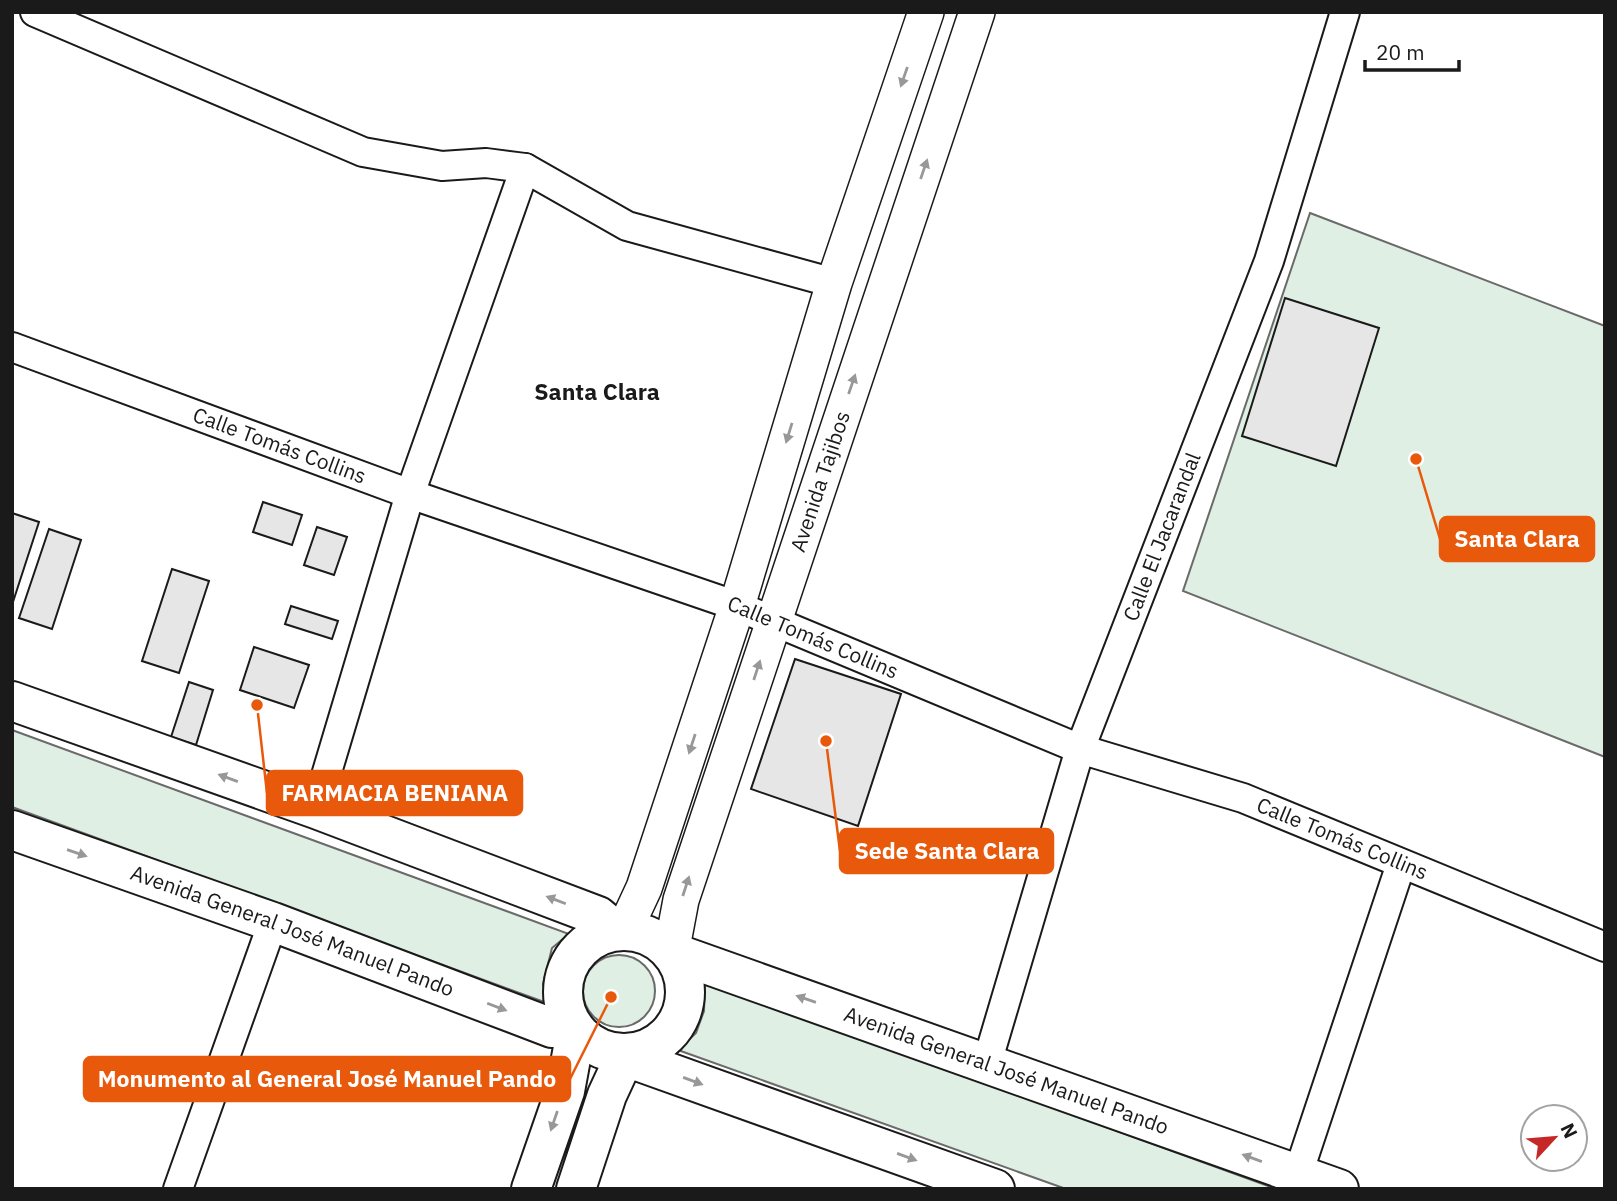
<svg xmlns="http://www.w3.org/2000/svg" width="1617" height="1201" font-family="'IBM Plex Sans',sans-serif">
<style>
.green{fill:#e0efe3;stroke:#6a6a6a;stroke-width:2}
.building{fill:#e6e6e6;stroke:#1a1a1a;stroke-width:2}
.lines{fill:none;stroke-linecap:round;stroke-linejoin:round}
.minor-casing{stroke:#1a1a1a;stroke-width:32}
.tertiary-casing{stroke:#1a1a1a;stroke-width:38}
.secondary-casing{stroke:#1a1a1a;stroke-width:42}
.primary-casing{stroke:#1a1a1a;stroke-width:42}
.minor{stroke:#fff;stroke-width:28}
.tertiary{stroke:#fff;stroke-width:35}
.secondary{stroke:#fff;stroke-width:38}
.primary{stroke:#fff;stroke-width:38}
.oneway{fill:#989898}
.labels{text-anchor:middle;stroke-width:5;stroke-linejoin:round;paint-order:stroke}
.street-label{font-size:21px;fill:#1a1a1a;stroke:#fff}
.neighbourhood-label{font-size:23px;font-weight:bold;fill:#1a1a1a;stroke:#fff}
.leader{fill:none;stroke:#e8590c;stroke-width:2.5}
.callout-dot{fill:#e8590c;stroke:#fff;stroke-width:2.5}
.callout{fill:#e8590c;stroke:#e8590c;stroke-width:2.5}
.callout-label{font-size:23px;text-anchor:middle;font-weight:bold;fill:#fff}
</style>
<rect width="100%" height="100%" fill="#fff"/>
<!-- green -->
<path class="green" d="M 1310,213 L 1605,326 L 1605,757 L 1183,591 Z
M 12,730 L 569,934 L 552,948 L 543,984 L 547,1003 L 12,807 Z
M583 991a36 36 0 1 1 72 0a36 36 0 1 1-72 0Z
M 705,981 L 1276,1189 L 1066,1189 L 678,1050 L 696,1033 L 704,1011 Z"/>
<!-- building -->
<path class="building" d="M 1285,298 L 1379,328 L 1336,466 L 1242,436 Z
M 263,502 L 302,515 L 292,545 L 253,532 Z
M 12,513 L 39,522 L 12,605 Z
M 317,527 L 347,537 L 334,575 L 304,565 Z
M 49,529 L 81,540 L 52,629 L 19,618 Z
M 172,569 L 209,581 L 179,673 L 142,661 Z
M 291,606 L 338,621 L 332,639 L 285,624 Z
M 254,647 L 309,665 L 294,708 L 240,690 Z
M 795,659 L 901,694 L 858,826 L 751,789 Z
M 189,682 L 213,690 L 196,745 L 171,737 Z"/>
<g class="lines">
<defs>
<g id="minor">
<path d="M 35,12 L 363,152 L 442,166 L 486,163 L 525,168 L 627,226 L 834,283"/>
<path id="s1" d="M 12,347 L 410,494 L 737,606 L 1080,749 L 1243,798 L 1605,947"/>
<path d="M 316,809 L 410,494 L 525,168"/>
<path id="s2" d="M 987,1063 L 1080,749 L 1269,261 L 1345,12"/>
<path d="M 1298,1174 L 1401,864"/>
<path d="M 178,1189 L 273,922"/>
</g>
<g id="tertiary">
<path d="M 624,931 L 644,888 L 737,606 L 834,283 L 926,12"/>
<path id="s3" d="M 671,953 L 681,900 L 977,12"/>
</g>
<path id="secondary" d="M 531,1189 L 565,1091 L 576,1031
M 576,1189 L 607,1095 L 626,1054"/>
<g id="primary">
<path d="M 12,701 L 316,809 L 598,916 L 616,931"/>
<path id="s4" d="M 12,830 L 273,922 L 552,1028 L 573,1027"/>
<circle cx="624" cy="992" r="61"/>
<path id="s5" d="M 674,956 L 683,956 L 1339,1189"/>
<path d="M 631,1054 L 640,1062 L 995,1189"/>
</g>
</defs>
<!-- minor casing -->
<use href="#minor" class="minor-casing"/>
<!-- tertiary casing -->
<use href="#tertiary" class="tertiary-casing"/>
<!-- secondary casing -->
<use href="#secondary" class="secondary-casing"/>
<!-- primary casing -->
<use href="#primary" class="primary-casing"/>
<!-- minor -->
<use href="#minor" class="minor"/>
<!-- tertiary -->
<use href="#tertiary" class="tertiary"/>
<!-- secondary -->
<use href="#secondary" class="secondary"/>
<!-- primary -->
<use href="#primary" class="primary"/>
</g>
<!-- one-way arrows -->
<defs><path id="oneway-solid" d="M-6-.8H1V-3.2L6.5 0L1 3.2V.8H-6Z" transform="scale(1.75)"/></defs>
<g class="oneway">
<use href="#oneway-solid" transform="translate(904 77) rotate(109)"/>
<use href="#oneway-solid" transform="translate(924 169) rotate(-71)"/>
<use href="#oneway-solid" transform="translate(852 384) rotate(-71)"/>
<use href="#oneway-solid" transform="translate(789 433) rotate(107)"/>
<use href="#oneway-solid" transform="translate(757 670) rotate(-72)"/>
<use href="#oneway-solid" transform="translate(692 744) rotate(108)"/>
<use href="#oneway-solid" transform="translate(228 778) rotate(-160)"/>
<use href="#oneway-solid" transform="translate(77 853) rotate(19)"/>
<use href="#oneway-solid" transform="translate(686 886) rotate(-72)"/>
<use href="#oneway-solid" transform="translate(556 900) rotate(-159)"/>
<use href="#oneway-solid" transform="translate(806 999) rotate(-161)"/>
<use href="#oneway-solid" transform="translate(497 1007) rotate(21)"/>
<use href="#oneway-solid" transform="translate(693 1081) rotate(20)"/>
<use href="#oneway-solid" transform="translate(554 1121) rotate(109)"/>
<use href="#oneway-solid" transform="translate(907 1157) rotate(20)"/>
<use href="#oneway-solid" transform="translate(1252 1158) rotate(-160)"/>
</g>
<g class="labels">
<!-- street labels -->
<g class="street-label">
<text dy="7" stroke="none"><textPath href="#s1" startOffset="285">Calle Tomás Collins</textPath></text>
<text dy="7" stroke="none"><textPath href="#s3" startOffset="495">Avenida Tajibos</textPath></text>
<text dy="7" stroke="none"><textPath href="#s2" startOffset="555">Calle El Jacarandal</textPath></text>
<text dy="7" stroke="none"><textPath href="#s1" startOffset="852">Calle Tomás Collins</textPath></text>
<text dy="7" stroke="none"><textPath href="#s1" startOffset="1419">Calle Tomás Collins</textPath></text>
<text dy="7" stroke="none"><textPath href="#s4" startOffset="298">Avenida General José Manuel Pando</textPath></text>
<text dy="7" stroke="none"><textPath href="#s5" startOffset="352">Avenida General José Manuel Pando</textPath></text>
</g>
<!-- neighbourhood labels -->
<g class="neighbourhood-label">
<text x="597" y="400">Santa Clara</text>
</g>
</g>
<!-- callouts -->
<path class="leader" d="M1416 459L1440 539M257 705L267 793M826 741L840 851M611 997L570 1079"/>
<g class="callout-dot">
<circle cx="1416" cy="459" r="7"/>
<circle cx="257" cy="705" r="7"/>
<circle cx="826" cy="741" r="7"/>
<circle cx="611" cy="997" r="7"/>
</g>
<g class="callout">
<rect x="1440" y="517" width="154" height="44" rx="7"/>
<rect x="267" y="771" width="255" height="44" rx="7"/>
<rect x="840" y="829" width="213" height="44" rx="7"/>
<rect x="84" y="1057" width="486" height="44" rx="7"/>
</g>
<g class="callout-label">
<text x="1517" y="547">Santa Clara</text>
<text x="395" y="801">FARMACIA BENIANA</text>
<text x="947" y="859">Sede Santa Clara</text>
<text x="327" y="1087">Monumento al General José Manuel Pando</text>
</g>
<!-- border -->
<rect width="1617" height="1201" fill="none" stroke="#1a1a1a" stroke-width="28"/>
<!-- north arrow -->
<g transform="translate(1554 1138) rotate(64)"><circle r="33" fill="#ffffff" stroke="#a3a3a3" stroke-width="2"/>
<path d="M0-5L12 26L0 18L-12 26Z" fill="#c62828"/>
<text y="-10" font-size="19" font-weight="bold" text-anchor="middle" fill="#1a1a1a">N</text>
</g>
<!-- scale -->
<path d="M1365 60v10h94v-10" fill="none" stroke="#1a1a1a" stroke-width="3.5"/>
<text x="1376" y="60" font-size="21" fill="#1a1a1a" stroke="#ffffff" stroke-width="5" paint-order="stroke">20 m</text>
</svg>
